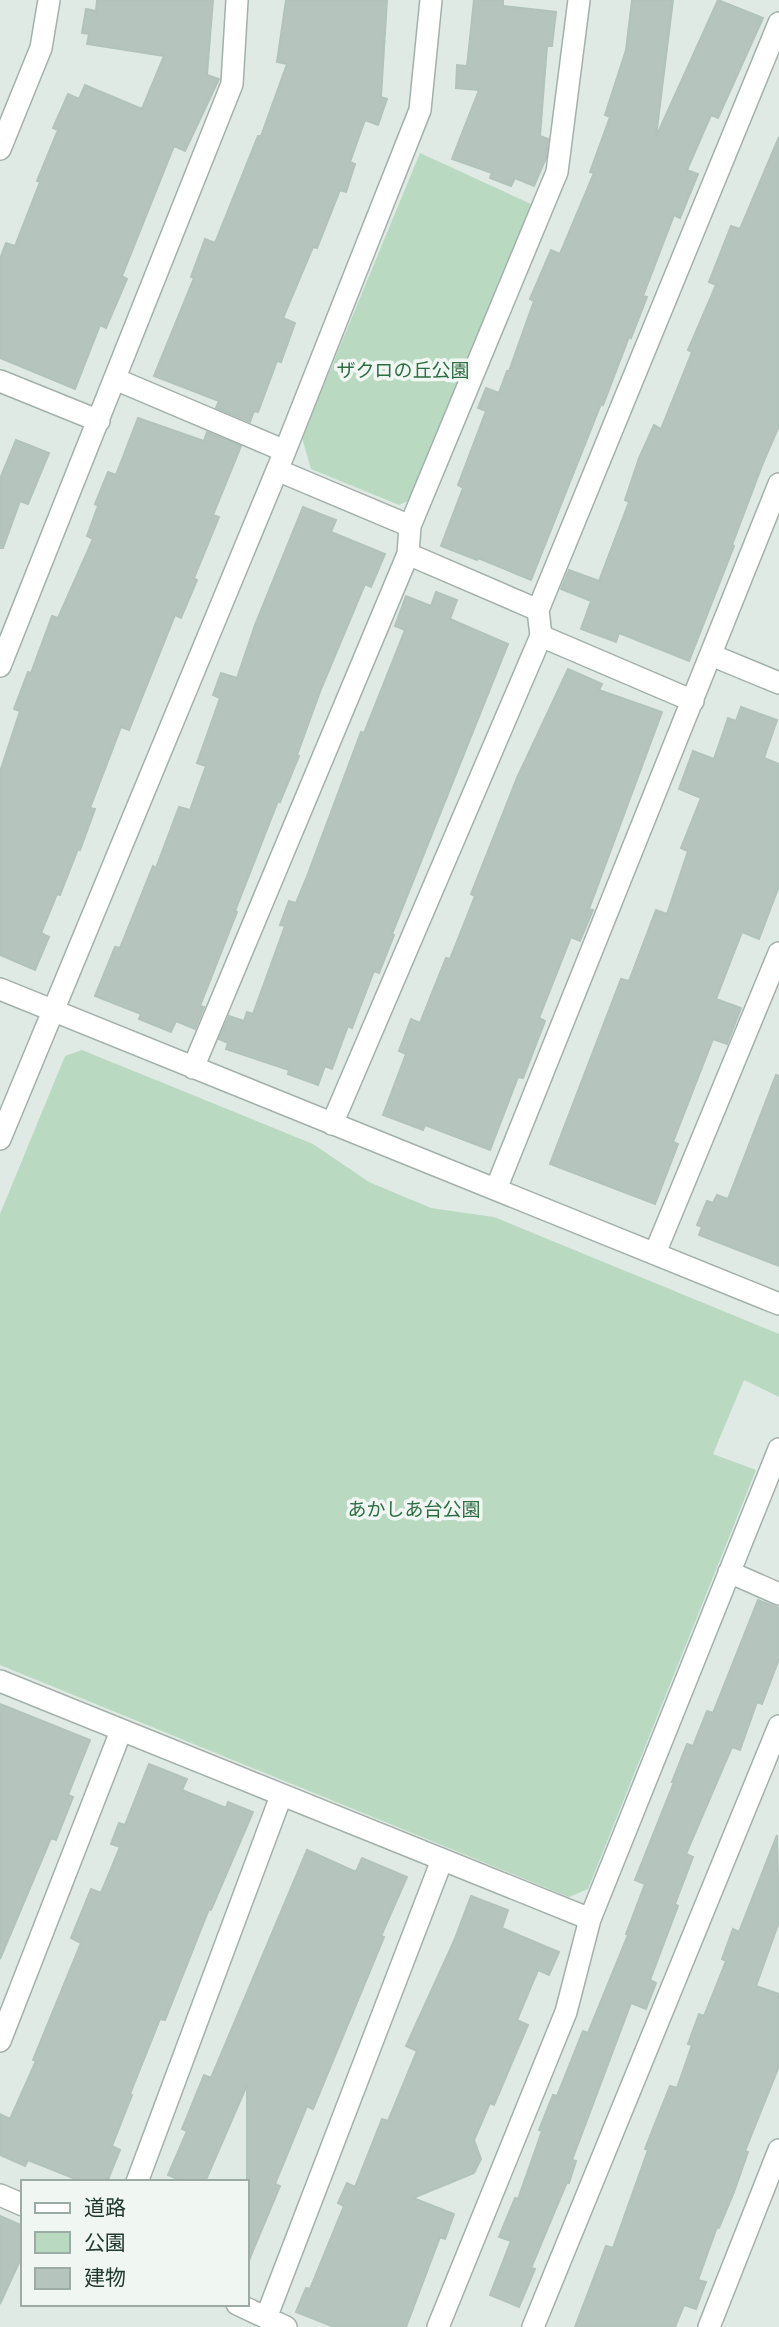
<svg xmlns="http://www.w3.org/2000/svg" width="779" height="2327" font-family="'Source Sans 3','Noto Sans JP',sans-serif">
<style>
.green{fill:#b9dac0}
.building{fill:#b5c4bd;stroke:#b2c3bb;stroke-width:2}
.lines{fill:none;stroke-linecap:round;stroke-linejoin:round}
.street-casing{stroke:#a3b1ab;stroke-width:24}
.street{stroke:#fff;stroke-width:21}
.labels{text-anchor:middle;stroke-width:7;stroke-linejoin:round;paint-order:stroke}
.park-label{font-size:19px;fill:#2e6d42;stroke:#f0f7f3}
</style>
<rect width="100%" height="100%" fill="#e0eae4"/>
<!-- green -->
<path class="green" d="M 420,153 L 542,209 L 424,494 L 399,505 L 311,469 L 302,438 Z
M 82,1050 L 313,1144 L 369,1182 L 431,1208 L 494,1217 L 779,1334 L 779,1397 L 744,1380 L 713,1454 L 756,1470 L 588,1889 L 569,1897 L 0,1665 L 0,1214 L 65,1056 Z"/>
<!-- building -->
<path class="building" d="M 97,0 L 213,0 L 207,75 L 219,79 L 185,151 L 174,146 L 122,276 L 127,279 L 106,328 L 100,325 L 75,389 L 0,358 L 0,259 L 6,243 L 15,246 L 40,182 L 37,181 L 58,130 L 53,128 L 68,94 L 79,99 L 85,85 L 142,109 L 164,56 L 87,44 L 89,34 L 82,33 L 86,9 L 96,11 Z
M 286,0 L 387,0 L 381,97 L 387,99 L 378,125 L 365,120 L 350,162 L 355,164 L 346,192 L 340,190 L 317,248 L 313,247 L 283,318 L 295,323 L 281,362 L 277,361 L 258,412 L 254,411 L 250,422 L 216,408 L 219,401 L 154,376 L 194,278 L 191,277 L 205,239 L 215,243 L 258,136 L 261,136 L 287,64 L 277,62 Z
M 474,0 L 503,0 L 503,6 L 556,12 L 552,46 L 547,46 L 540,136 L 548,139 L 546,158 L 534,186 L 515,178 L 511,186 L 490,178 L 492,173 L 452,159 L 479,90 L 456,88 L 457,65 L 467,66 Z
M 632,0 L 673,0 L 656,137 L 718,0 L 763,18 L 718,118 L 711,115 L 687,170 L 698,174 L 680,218 L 674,215 L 643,296 L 647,297 L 631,338 L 629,337 L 603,405 L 601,404 L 531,580 L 478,558 L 477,560 L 441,546 L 463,488 L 458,485 L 486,411 L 478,408 L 486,388 L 499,393 L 507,371 L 509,371 L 534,301 L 530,299 L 551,250 L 560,254 L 594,173 L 590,172 L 610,117 L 605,115 L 626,50 Z
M 779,137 L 779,426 L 763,463 L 732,545 L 734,546 L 689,661 L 619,633 L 616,642 L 581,629 L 591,601 L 561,589 L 569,570 L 599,581 L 629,502 L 625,500 L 639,458 L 654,425 L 661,429 L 692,352 L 688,350 L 716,285 L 709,282 L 731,226 L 740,229 Z
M 138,418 L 204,441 L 207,432 L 241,446 L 213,515 L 219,517 L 194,578 L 197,580 L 181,618 L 175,615 L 129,730 L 121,727 L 90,808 L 95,809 L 80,850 L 78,849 L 60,895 L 57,894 L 41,933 L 49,937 L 35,970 L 0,955 L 0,772 L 20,711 L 14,709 L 28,672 L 31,673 L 52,616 L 58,618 L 93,539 L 87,536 L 98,506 L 95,504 L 108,472 L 116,475 Z
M 16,440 L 49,453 L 28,504 L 20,501 L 3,548 L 0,548 L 0,479 Z
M 303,507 L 336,520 L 331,532 L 385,554 L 371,587 L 365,584 L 321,689 L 297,755 L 299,756 L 280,802 L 278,801 L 235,911 L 237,912 L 200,1006 L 204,1007 L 195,1029 L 176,1021 L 171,1032 L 139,1019 L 141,1014 L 95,996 L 115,947 L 120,948 L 153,866 L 156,868 L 179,807 L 190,810 L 206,766 L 197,763 L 220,698 L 213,695 L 221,673 L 237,678 L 255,625 Z
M 436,592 L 457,600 L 450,619 L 508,644 L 392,934 L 394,935 L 379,973 L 374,971 L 352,1028 L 348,1026 L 332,1069 L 325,1066 L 318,1085 L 288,1074 L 289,1070 L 226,1049 L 228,1043 L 219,1039 L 229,1016 L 244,1021 L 247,1012 L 253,1014 L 285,926 L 280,925 L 289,901 L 296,903 L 306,879 L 361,732 L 364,733 L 405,630 L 395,626 L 406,596 L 431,606 Z
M 568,669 L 602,684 L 599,690 L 662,712 L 589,909 L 593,910 L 580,941 L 571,937 L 539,1018 L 545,1021 L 523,1078 L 518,1077 L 490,1150 L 425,1125 L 423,1130 L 383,1115 L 406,1054 L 399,1051 L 411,1019 L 420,1023 L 446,958 L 450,959 L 475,896 L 471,894 L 517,778 Z
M 741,707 L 777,720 L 764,758 L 779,764 L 779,886 L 759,939 L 742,932 L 716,999 L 741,1008 L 727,1044 L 713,1039 L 673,1142 L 678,1144 L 655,1204 L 550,1164 L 621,979 L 629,981 L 656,910 L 667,914 L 688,851 L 681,848 L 701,798 L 679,789 L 693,751 L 714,759 L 728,718 L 736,721 Z
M 776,1075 L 779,1076 L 779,1266 L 699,1235 L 702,1227 L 697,1225 L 707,1201 L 713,1203 L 717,1195 L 728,1199 Z
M 758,1600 L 779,1608 L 779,1659 L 762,1704 L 757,1702 L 740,1750 L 732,1747 L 686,1854 L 693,1857 L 675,1904 L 678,1906 L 650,1980 L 656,1983 L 646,2009 L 631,2003 L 572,2160 L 576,2161 L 569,2183 L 567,2182 L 531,2268 L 535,2269 L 519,2307 L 490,2295 L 511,2241 L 499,2237 L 515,2198 L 518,2199 L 542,2131 L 539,2130 L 553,2095 L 557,2096 L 583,2031 L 588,2033 L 628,1935 L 626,1934 L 645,1884 L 635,1880 L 674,1782 L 672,1782 L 687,1744 L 693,1746 L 707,1711 L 713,1713 Z
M 0,1704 L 90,1740 L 68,1795 L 73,1797 L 56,1840 L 51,1838 L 0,1959 Z
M 149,1764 L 187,1779 L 182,1790 L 226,1808 L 228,1802 L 253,1812 L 211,1910 L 209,1909 L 165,2020 L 160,2019 L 130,2094 L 132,2095 L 112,2146 L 120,2150 L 107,2182 L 83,2182 L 28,2160 L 25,2166 L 0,2155 L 0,2114 L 10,2119 L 36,2061 L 33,2060 L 81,1943 L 71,1938 L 91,1889 L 101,1893 L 120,1847 L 111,1844 L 119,1823 L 125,1825 Z
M 777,1835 L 779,1922 L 756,1986 L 779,1994 L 779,2066 L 745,2151 L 748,2152 L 734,2192 L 719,2228 L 717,2227 L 698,2280 L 706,2282 L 696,2309 L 684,2305 L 675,2327 L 575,2327 L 606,2246 L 613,2248 L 648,2150 L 645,2149 L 670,2086 L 677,2088 L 692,2045 L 688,2044 L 699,2014 L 704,2016 L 726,1961 L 722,1959 L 733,1929 L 739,1932 Z
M 307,1850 L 356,1872 L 362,1858 L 407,1877 L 381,1936 L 384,1937 L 313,2109 L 307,2106 L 275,2184 L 280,2186 L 247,2265 L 247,2085 L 205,2182 L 184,2182 L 168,2175 L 187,2131 L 182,2129 L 204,2075 L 211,2078 Z
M 471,1896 L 508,1910 L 502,1928 L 559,1952 L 549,1975 L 538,1970 L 517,2020 L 528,2025 L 494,2105 L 490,2103 L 474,2140 L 481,2159 L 474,2173 L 413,2198 L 454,2214 L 445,2239 L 440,2237 L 406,2327 L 334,2327 L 296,2312 L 306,2288 L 310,2289 L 344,2206 L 338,2203 L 347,2183 L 355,2187 L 382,2119 L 388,2121 L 417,2051 L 406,2046 L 454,1941 Z
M 0,2216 L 23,2226 L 23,2254 L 0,2304 Z"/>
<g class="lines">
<defs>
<path id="street" d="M 0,149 L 41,48 L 49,0
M 115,379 L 285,451
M 0,381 L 99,421
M 277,470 L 410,526
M 408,554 L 538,610
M 541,636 L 693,701
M 711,655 L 779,683
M 0,666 L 232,84 L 237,0
M 0,989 L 779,1304
M 193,1068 L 408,554 L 410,526 L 557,172 L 579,0
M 332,1124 L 541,636 L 538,610 L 779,23
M 0,1139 L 285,451 L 420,110 L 431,0
M 496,1189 L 779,484
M 655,1253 L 779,953
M 729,1572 L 779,1594
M 0,1681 L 590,1919
M 0,2041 L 121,1731
M 137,2182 L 281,1796
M 0,2195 L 23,2205
M 237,2304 L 286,2327
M 266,2318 L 442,1860
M 438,2327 L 566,2012 L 590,1919 L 779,1449
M 533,2327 L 779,1726
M 709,2327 L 779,2150"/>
</defs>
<!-- street casing -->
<use href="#street" class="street-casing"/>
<!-- street -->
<use href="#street" class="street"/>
</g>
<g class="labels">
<!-- park labels -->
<g class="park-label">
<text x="403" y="377">ザクロの丘公園</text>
<text x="414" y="1516">あかしあ台公園</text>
</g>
</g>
<!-- legend -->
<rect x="21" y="2180" width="228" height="126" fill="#f0f7f3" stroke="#9daba5" stroke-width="2"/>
<rect x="35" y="2203" width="35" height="10" fill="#ffffff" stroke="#9daba5" stroke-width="2"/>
<text x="84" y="2215" font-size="21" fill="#213931">道路</text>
<rect x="35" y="2232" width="35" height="21" fill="#b9dac0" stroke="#9daba5" stroke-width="2"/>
<text x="84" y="2250" font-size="21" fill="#213931">公園</text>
<rect x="35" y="2268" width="35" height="21" fill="#b5c4bd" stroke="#9daba5" stroke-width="2"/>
<text x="84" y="2285" font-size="21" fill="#213931">建物</text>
</svg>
